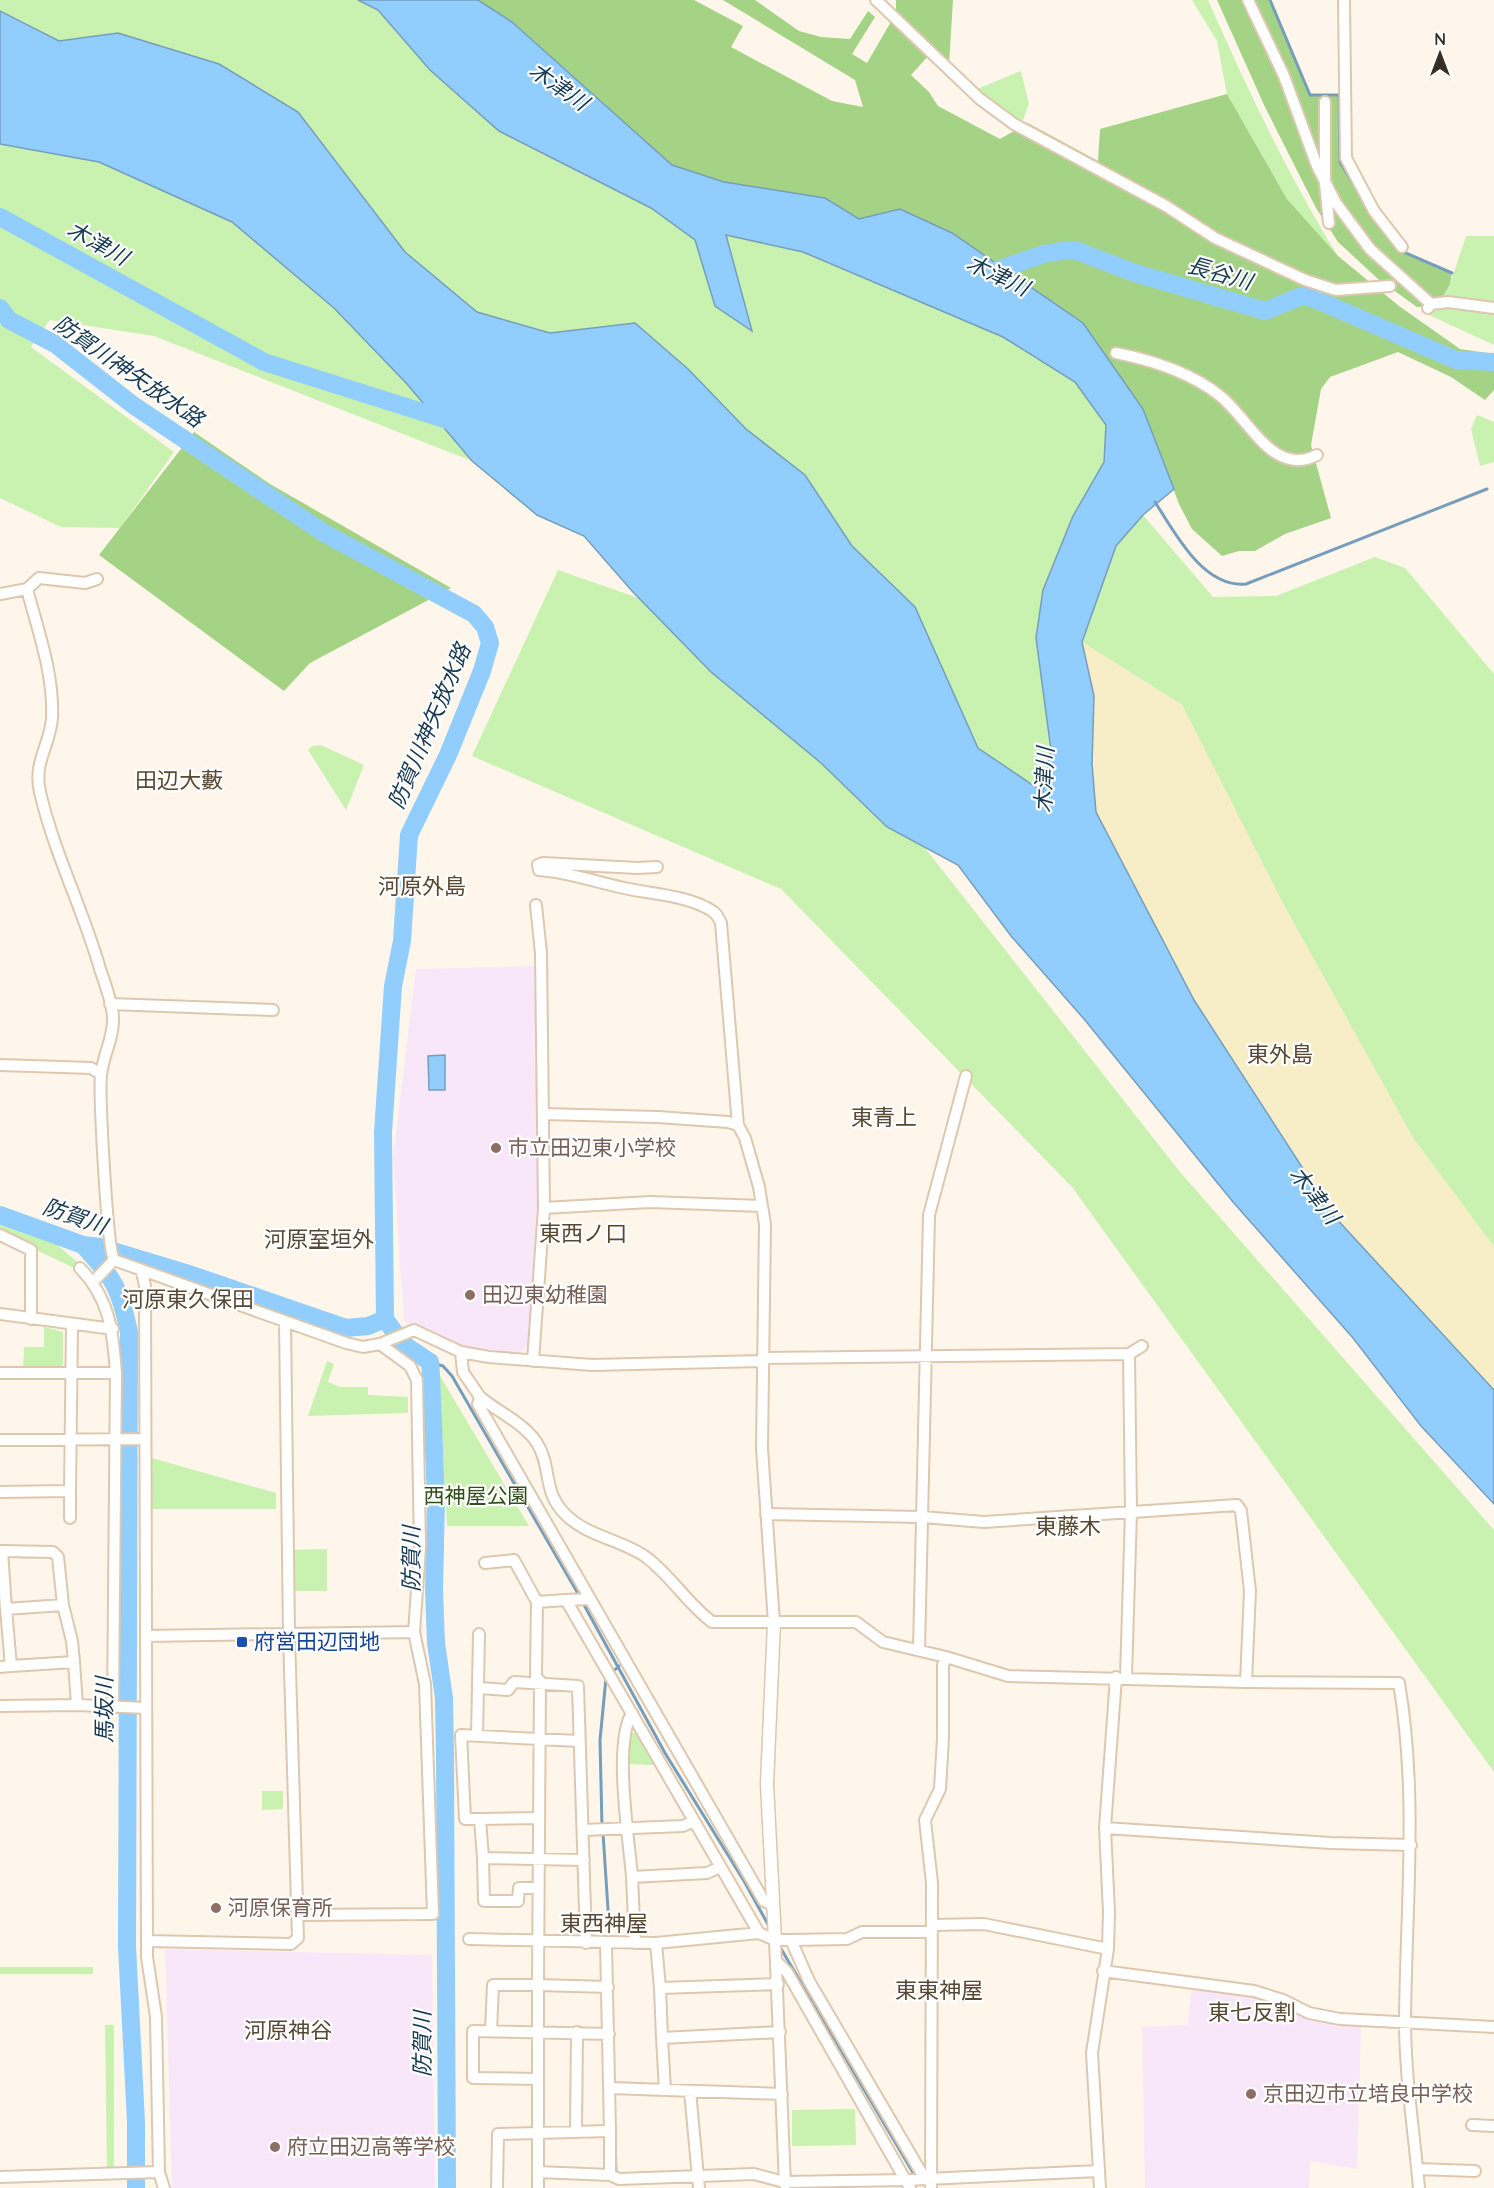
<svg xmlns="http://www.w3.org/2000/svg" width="1494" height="2188" font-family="Quicksand,'Noto Sans JP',sans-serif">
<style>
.education{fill:#f8e7f8}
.green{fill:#c9f1b0}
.forest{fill:#a5d386}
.sand{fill:#f7eec8}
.water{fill:#91cefd;stroke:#769ebc;stroke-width:1.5}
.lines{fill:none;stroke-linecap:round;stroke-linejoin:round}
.stream{stroke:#769ebc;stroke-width:3}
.river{stroke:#91cefd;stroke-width:18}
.minor-casing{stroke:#ddc8af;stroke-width:14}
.tertiary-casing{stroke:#ddc8af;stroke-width:15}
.minor{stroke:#fff;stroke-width:10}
.tertiary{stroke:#fff;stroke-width:12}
.education-dot{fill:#8d6e63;stroke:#fff;stroke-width:2}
.transit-dot{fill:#1a4fb4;stroke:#fff;stroke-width:2}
.labels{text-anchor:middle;stroke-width:4.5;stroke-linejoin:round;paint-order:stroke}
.education-label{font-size:21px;fill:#785e54;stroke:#fff;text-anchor:start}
.park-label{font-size:21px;fill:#304e19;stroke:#fff}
.transit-label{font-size:21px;fill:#164399;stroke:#fff;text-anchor:start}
.water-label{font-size:22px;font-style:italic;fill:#183a52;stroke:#fff}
.neighbourhood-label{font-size:22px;fill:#584731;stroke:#fff}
</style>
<rect width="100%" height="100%" fill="#fef6eb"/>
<!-- education -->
<path class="education" d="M 535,966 L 539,1111 L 537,1212 L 529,1344 L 519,1354 L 459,1345 L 404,1321 L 393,1157 L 416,969 Z
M 165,1949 L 432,1955 L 435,2188 L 172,2188 Z
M 1192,1984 L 1256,1995 L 1312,2019 L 1361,2027 L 1357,2169 L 1310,2161 L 1309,2188 L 1145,2188 L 1142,2027 L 1188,2025 Z"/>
<!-- green -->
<path class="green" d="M 0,0 L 358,0 L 378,10 L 430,70 L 499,131 L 651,208 L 695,240 L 715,306 L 752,330 L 725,235 L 803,252 L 1003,337 L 1075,382 L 1106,425 L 1104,462 L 1073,516 L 1036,638 L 1051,750 L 1043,792 L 978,748 L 915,607 L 852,546 L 805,475 L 746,429 L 688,369 L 635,323 L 550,333 L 477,312 L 405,252 L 298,112 L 219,64 L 118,33 L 59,41 L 0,11 Z
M 1192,0 L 1208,0 C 1247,88 1287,174 1338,256 L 1287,199 L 1227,94 L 1217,41 Z
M 1021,71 L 1029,104 L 1023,120 C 1006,117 986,104 977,89 Z
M 0,144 L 99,162 L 232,222 L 334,308 L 407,384 L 472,461 L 154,336 L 50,320 L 31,347 L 174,452 L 120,528 L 61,527 L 0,498 Z
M 1466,236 L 1494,236 L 1494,345 L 1429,315 L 1450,284 Z
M 1477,415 L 1494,422 L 1494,462 L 1480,466 L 1471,429 Z
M 1143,515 L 1213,597 L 1276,596 L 1375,557 L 1405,568 L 1494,674 L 1494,1247 L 1413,1138 L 1281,900 L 1182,705 L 1082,642 L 1116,546 Z
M 558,570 L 762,641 L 1180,1172 L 1494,1530 L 1494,1772 L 1072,1187 L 781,889 L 472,756 Z
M 321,745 L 364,765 L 346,810 L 308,750 L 312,746 Z
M 0,1223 L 56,1244 L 81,1265 L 74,1268 L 0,1233 Z
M 44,1327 L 63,1332 L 63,1371 L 23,1372 L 24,1347 L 44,1347 Z
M 327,1361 L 334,1364 L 328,1382 L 340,1387 L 368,1387 L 368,1395 L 408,1397 L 408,1413 L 308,1416 Z
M 439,1374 L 529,1526 L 447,1526 Z
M 148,1457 L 276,1493 L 276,1509 L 148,1509 Z
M 327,1549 L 327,1591 L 291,1591 L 291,1550 Z
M 629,1733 L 637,1733 L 654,1765 L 627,1764 Z
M 262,1791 L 283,1791 L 283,1809 L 262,1810 Z
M 0,1967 L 93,1967 L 93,1974 L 0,1974 Z
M 105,2025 L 114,2025 L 114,2170 L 107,2171 Z
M 855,2109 L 856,2145 L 792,2146 L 792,2110 Z"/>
<!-- forest -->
<path class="forest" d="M 478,0 L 694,0 L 743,26 L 731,47 L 832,101 L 863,107 L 855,80 L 723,0 L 755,0 L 799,31 L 821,37 L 850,39 L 868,11 L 875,17 L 852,54 L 867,63 L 892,20 L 930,54 L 911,75 L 929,92 L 938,106 L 1000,139 L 1028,123 L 1098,161 L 1100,129 L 1227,94 L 1287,199 L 1338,256 L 1399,306 L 1460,349 L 1494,354 L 1494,390 L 1485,400 L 1451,377 L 1398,352 L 1330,377 L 1321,389 L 1311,445 L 1331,518 L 1285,534 L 1255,551 L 1239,551 L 1222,556 L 1192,529 L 1179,504 L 1143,409 L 901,209 L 859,219 L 825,198 L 724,182 L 672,165 L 512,22 Z
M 896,0 L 953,0 L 949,64 L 896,12 Z
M 1217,0 L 1270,0 L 1310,94 L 1339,95 L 1340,162 L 1369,213 L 1401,252 L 1452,273 L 1450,284 L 1437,306 L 1417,307 L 1378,279 L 1338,242 L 1316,208 L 1265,107 Z
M 194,432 L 270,484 L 451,588 L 310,663 L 284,691 L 99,555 Z"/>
<!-- sand -->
<path class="sand" d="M 1082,642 L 1182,705 L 1281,900 L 1413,1138 L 1494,1247 L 1494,1390 L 1333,1215 L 1194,1000 L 1096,812 Z"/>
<!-- water -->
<path class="water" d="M 358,0 L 478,0 L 512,22 L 672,165 L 724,182 L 825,198 L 859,219 L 900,209 L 952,233 L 1083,323 L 1143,409 L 1174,489 L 1143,515 L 1116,546 L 1082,642 L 1094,696 L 1092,764 L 1096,812 L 1194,1000 L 1333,1215 L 1494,1390 L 1494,1504 L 1421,1426 L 1353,1338 L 1233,1202 L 1084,1019 L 1011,936 L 958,865 L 887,827 L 821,763 L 711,672 L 632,591 L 584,536 L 537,515 L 472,461 L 407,384 L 334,308 L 232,222 L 99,162 L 0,144 L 0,11 L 59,41 L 118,33 L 219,64 L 298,112 L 405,252 L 477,312 L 550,333 L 635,323 L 688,369 L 746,429 L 805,475 L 852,546 L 915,607 L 978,748 L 1043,792 L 1051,750 L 1036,638 L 1043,590 L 1073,516 L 1104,462 L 1106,425 L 1075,382 L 1003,337 L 803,252 L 726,235 L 752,331 L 715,306 L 695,240 L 651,208 L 499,131 L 430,70 L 378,10 Z
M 445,1055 L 445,1090 L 429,1090 L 428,1056 Z"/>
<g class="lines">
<!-- stream -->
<path class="stream" d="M 1270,0 L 1310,95 L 1339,95 L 1340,162 L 1378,224
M 1399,250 L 1452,273
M 1155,502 C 1175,533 1203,588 1246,584 L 1487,489
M 430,1362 L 443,1366 L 452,1376 L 580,1597
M 583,1603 L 665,1753 L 744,1881 L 770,1928
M 602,1827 L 600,1740 L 606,1678 L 619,1666
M 603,1833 L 610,1940
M 780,1947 L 915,2176
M 615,2139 L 616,2174"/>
<!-- river -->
<path class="river" d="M 0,217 L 264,362 L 457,423
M 980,276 L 1044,254 L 1067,250 L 1077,251 L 1135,273 L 1265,311 L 1299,297 L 1310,297 L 1456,360 L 1494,362
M 0,308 L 9,320 L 55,344 L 133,405 L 324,533 L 474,614 L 485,627 L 490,643 L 482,671 L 448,755 L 409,835 L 402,941 L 393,986 L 383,1132 L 385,1319
M 0,1215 L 83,1245 L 100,1247 L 186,1273 L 346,1328 L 368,1326 L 385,1319
M 83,1245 C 114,1280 119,1285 129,1332 L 127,1946 L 136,2122 L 136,2188
M 385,1319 L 403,1344 L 430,1362 L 431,1375 L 436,1499 L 434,1589 L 436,1643 L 444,1698 L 445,1758 L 447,2188"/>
<defs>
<path id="minor" d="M 876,0 L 980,99 L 1014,124 L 1166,206 L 1215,238 L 1305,280 L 1336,290 L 1390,286
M 1248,0 L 1284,76 L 1317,166 L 1336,203 L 1370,249 L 1431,304
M 1344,0 L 1346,158 L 1374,211 L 1402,247
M 1325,102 L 1325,183 L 1329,223
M 1428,308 L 1431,304 L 1448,302 L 1494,308
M 1116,353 C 1151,360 1191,373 1219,395 C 1249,418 1273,478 1317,455
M 27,589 C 38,631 54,674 52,718 C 50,746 33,762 40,792 C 54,853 83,909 100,969 C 105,984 112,1001 113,1017 C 114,1038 103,1055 101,1075 C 99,1096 107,1247 114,1260
M 27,589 L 39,578 L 85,583 L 97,579
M 0,594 L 27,589
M 657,867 L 637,868 L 543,863 L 538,865 L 539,870 C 569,872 595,882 624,888 C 651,894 681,895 705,907 C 714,911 717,914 721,923 L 738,1125
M 110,1004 L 273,1010
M 0,1065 L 91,1068 L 101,1074
M 544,1114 L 658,1117 L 728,1122 L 738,1125 L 745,1138 L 759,1187 L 765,1224 L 762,1448 L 774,1623
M 544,1208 L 650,1202 L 762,1206
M 0,1235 L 31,1250 L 31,1319
M 114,1260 L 346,1343 L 363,1347 L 380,1344
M 80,1268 C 110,1299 113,1332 116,1373 L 113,1707
M 142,1272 L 145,1286 L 147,1957 L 156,2017 L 159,2172 L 164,2188
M 93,1282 L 114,1260
M 0,1314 L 113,1329
M 461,1352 L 463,1372 L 480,1397 L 478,1404 L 764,1901 L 773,1905
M 763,1358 L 1129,1354 L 1142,1346
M 533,1361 L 544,1208 L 541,953 L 536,905
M 0,1373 L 116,1373
M 480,1397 C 498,1412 524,1423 537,1443 C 552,1467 542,1491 565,1514 C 586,1536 622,1540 646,1557 C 671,1576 687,1603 712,1622 L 856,1622 L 883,1642 L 946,1657 L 1008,1676 L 1246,1682 L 1399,1683 C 1418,1795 1406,1907 1405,2020 C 1405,2076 1414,2132 1419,2188
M 0,1440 L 145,1439
M 70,1491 L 72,1325
M 0,1492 L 70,1491 L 70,1518
M 766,1514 L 922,1517 L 984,1522 L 1237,1505 L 1241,1511 L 1250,1591 L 1246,1682
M 0,1551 L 53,1552 L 58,1557 L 63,1605 L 72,1641 L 74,1662
M 2,1551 L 6,1609 L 63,1605
M 485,1563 L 514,1560 L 537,1602 L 536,1677 L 540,1681 L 538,1985 L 608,1987
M 566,1600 L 590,1599
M 537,1602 L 566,1600 L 759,1933
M 146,1636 L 414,1632
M 919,1650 L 929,1215 L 966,1076
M 11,1666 L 74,1662 L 77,1705
M 0,1667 L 11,1666 L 6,1609
M 1126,1677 L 1131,1512 L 1129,1354
M 479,1688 L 508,1690 L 514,1682 L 578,1686 L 586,1943
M 0,1706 L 77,1705 L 146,1708
M 632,1713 C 613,1744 629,1838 632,1877 L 707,1873 L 720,1867
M 477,1736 L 479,1634
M 538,1818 L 480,1819 L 483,1858 L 584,1860
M 480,1819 L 465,1819 L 461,1735 L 579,1741
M 1105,1828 L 1331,1843 L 1411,1845
M 583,1830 L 683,1826 L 694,1821
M 483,1858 L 484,1901 L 518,1901 L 519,1888 L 538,1888
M 632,1877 L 635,1943
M 298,1915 L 433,1914 L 425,1684 L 414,1632 L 420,1548 L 417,1380 L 410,1366 L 380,1344 L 414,1330 L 461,1352 L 489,1357 L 592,1365 L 763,1361
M 932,1925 L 984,1924 L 1108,1949
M 469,1939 L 656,1943 L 759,1933 L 775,1940 L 791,1940 L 809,1981 L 925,2179
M 775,1940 L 785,2185
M 791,1940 L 847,1939 L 862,1932 L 932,1932
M 147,1941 L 291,1944 L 298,1938 L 289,1635 L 285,1322
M 656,1943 L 660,1988 L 778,1984
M 778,1963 L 787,1972 L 910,2188
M 1103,1971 L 1254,1991 L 1283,2000 L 1309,2013 L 1340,2019 L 1494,2027
M 660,1988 L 662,2038 L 780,2032
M 491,2031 L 493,1985 L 538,1985 L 538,2079
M 662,2038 L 665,2090
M 610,2088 L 782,2094
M 690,2091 L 699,2188
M 1472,2125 L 1494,2126
M 610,2131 L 610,2175 L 619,2179 L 754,2174 L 784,2182 L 905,2180 L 1099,2171
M 576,2132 L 577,2032
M 1417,2169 L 1475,2171
M 538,2172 L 538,2079 L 473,2078 L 473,2031 L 609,2034
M 0,2177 L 159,2172
M 497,2188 L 498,2134 L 610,2131 L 606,1944
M 538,2188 L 538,2172 L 610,2175
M 931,2188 L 932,1883 L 925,1820 L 940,1789 L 943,1738 L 943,1665 L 946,1657
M 1100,2188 L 1092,2053 L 1108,1949 L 1109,1912 L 1105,1828 L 1116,1677"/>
<path id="tertiary" d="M 774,1623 L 767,1784 L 775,1940"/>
</defs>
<!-- minor casing -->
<use href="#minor" class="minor-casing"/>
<!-- tertiary casing -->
<use href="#tertiary" class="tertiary-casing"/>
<!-- minor -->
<use href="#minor" class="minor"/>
<!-- tertiary -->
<use href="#tertiary" class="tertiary"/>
</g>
<!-- markers -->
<g class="education-dot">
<circle cx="496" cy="1148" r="6"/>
<circle cx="470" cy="1295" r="6"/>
<circle cx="216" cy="1908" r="6"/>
<circle cx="1251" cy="2094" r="6"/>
<circle cx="275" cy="2147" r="6"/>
</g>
<rect class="transit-dot" x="236" y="1636" width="12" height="12" rx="3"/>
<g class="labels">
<!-- education labels -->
<g class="education-label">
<text x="508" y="1155">市立田辺東小学校</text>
<text x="482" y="1302">田辺東幼稚園</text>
<text x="228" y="1915">河原保育所</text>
<text x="1263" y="2101">京田辺市立培良中学校</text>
<text x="287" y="2154">府立田辺高等学校</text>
</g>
<!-- park labels -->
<g class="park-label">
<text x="476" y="1503">西神屋公園</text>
</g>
<!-- transit labels -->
<g class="transit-label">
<text x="254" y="1649">府営田辺団地</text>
</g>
<!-- water labels -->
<g class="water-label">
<text transform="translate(559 86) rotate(35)" y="8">木津川</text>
<text transform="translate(98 243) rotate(29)" y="8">木津川</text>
<text transform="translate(1220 273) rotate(16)" y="8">長谷川</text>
<text transform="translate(998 275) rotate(25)" y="8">木津川</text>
<text transform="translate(129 371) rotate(35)" y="8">防賀川神矢放水路</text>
<text transform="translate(429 726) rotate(-67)" y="8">防賀川神矢放水路</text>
<text transform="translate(1044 780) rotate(-88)" y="8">木津川</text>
<text transform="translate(1315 1195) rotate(52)" y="8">木津川</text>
<text transform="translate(75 1216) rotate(19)" y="8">防賀川</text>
<text transform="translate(411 1559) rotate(-90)" y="8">防賀川</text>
<text transform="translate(104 1710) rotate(-90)" y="8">馬坂川</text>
<text transform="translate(422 2044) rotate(-90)" y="8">防賀川</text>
</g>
<!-- neighbourhood labels -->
<g class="neighbourhood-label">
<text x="179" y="788">田辺大藪</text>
<text x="422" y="894">河原外島</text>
<text x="1280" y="1062">東外島</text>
<text x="884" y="1125">東青上</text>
<text x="583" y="1241">東西ノ口</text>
<text x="319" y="1247">河原室垣外</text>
<text x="188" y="1307">河原東久保田</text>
<text x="1068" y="1534">東藤木</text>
<text x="604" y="1931">東西神屋</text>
<text x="939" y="1998">東東神屋</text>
<text x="1252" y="2020">東七反割</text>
<text x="288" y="2038">河原神谷</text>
</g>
</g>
<!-- north arrow -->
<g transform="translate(1440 54)" stroke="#ffffff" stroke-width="4.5" paint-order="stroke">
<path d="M0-4.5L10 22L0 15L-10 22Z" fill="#372f25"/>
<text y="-9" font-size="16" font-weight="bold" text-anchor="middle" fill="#372f25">N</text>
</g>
</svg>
